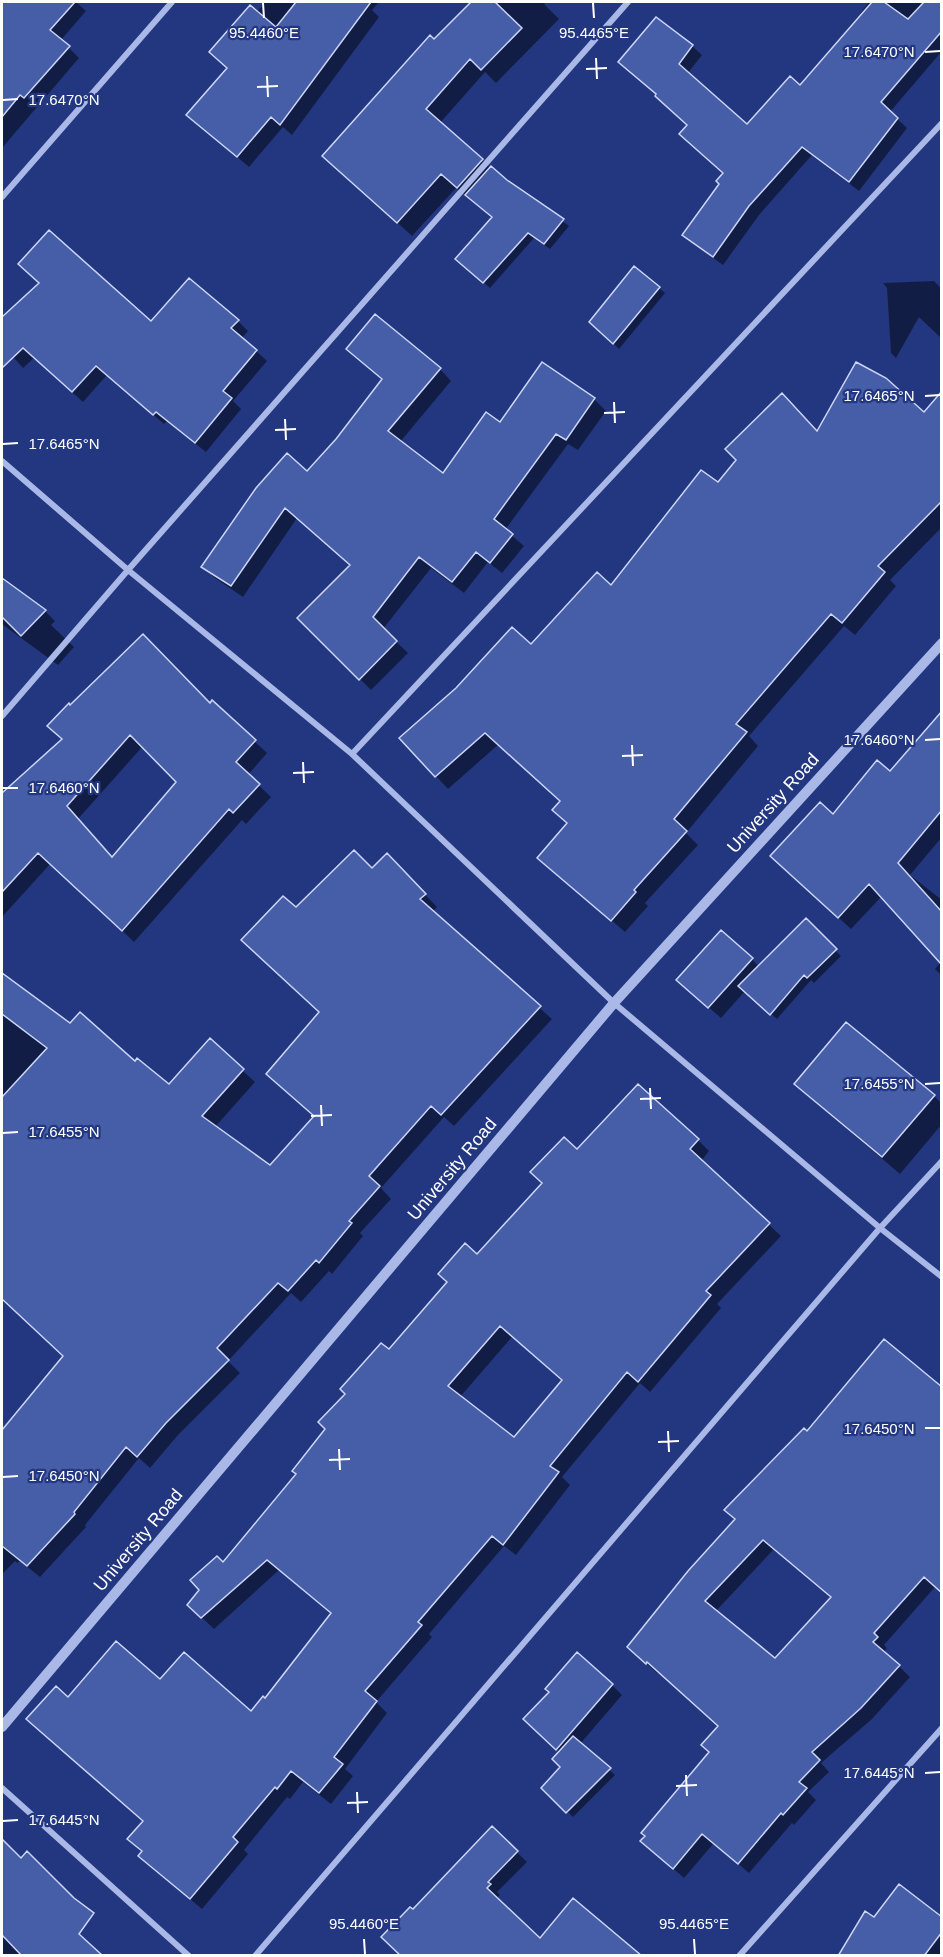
<svg xmlns="http://www.w3.org/2000/svg" width="943" height="1957" font-family="Arial,sans-serif">
<style>
.shadow{fill:#0007;fill-rule:evenodd}
.building{fill:#465da8;stroke:#cdd6f6;stroke-width:1.5;fill-rule:evenodd}
.lines{fill:none;stroke-linecap:round;stroke-linejoin:round}
.minor{stroke:#a9b8e7;stroke-width:6}
.tertiary{stroke:#a9b8e7;stroke-width:10}
.ticks{fill:none;stroke:#fff;stroke-width:2}
.labels{text-anchor:middle;stroke-width:4.5;stroke-linejoin:round;paint-order:stroke}
.street-label{font-size:18px;fill:#fff;stroke:#233781}
.ticks-label{font-size:15px;text-anchor:middle;fill:#fff;stroke:#233781;stroke-width:4.5;stroke-linejoin:round;paint-order:stroke}
</style>
<rect width="100%" height="100%" fill="#233781"/>
<!-- shadow -->
<path class="shadow" d="M 2,2 L 76,2 L 86,11 L 61,40 L 79,58 L 2,148 Z
M 265,2 L 379,2 L 372,10 L 379,17 L 292,135 L 283,127 L 249,167 L 188,115 L 229,69 L 257,12 Z
M 473,2 L 547,2 L 544,4 L 559,19 L 496,83 L 485,72 L 440,123 L 506,182 L 569,226 L 550,249 L 534,238 L 490,288 L 463,264 L 494,218 L 473,200 L 456,188 L 412,236 L 324,156 Z
M 869,2 L 942,2 L 942,51 L 890,112 L 907,128 L 859,191 L 812,155 L 759,215 L 723,265 L 694,244 L 684,235 L 721,184 L 725,173 L 689,125 L 656,19 L 692,46 L 702,55 L 688,73 L 748,126 L 800,87 L 862,16 L 860,14 Z
M 934,281 L 940,287 L 942,339 L 919,317 L 896,358 L 891,353 L 887,288 L 883,283 Z
M 41,284 L 151,323 L 238,321 L 248,331 L 242,338 L 267,361 L 233,401 L 241,409 L 206,452 L 167,421 L 164,424 L 107,375 L 83,402 L 34,358 L 23,368 L 13,357 L 2,345 L 2,319 Z
M 659,288 L 665,293 L 619,349 L 591,321 Z
M 348,349 L 440,369 L 451,381 L 400,442 L 443,475 L 500,424 L 542,364 L 594,399 L 606,411 L 578,450 L 568,444 L 505,530 L 524,546 L 502,573 L 488,562 L 464,593 L 431,568 L 383,629 L 408,653 L 371,690 L 299,618 L 351,565 L 297,518 L 243,597 L 215,578 L 203,566 L 307,473 L 337,440 L 383,380 Z
M 942,410 L 942,527 L 890,580 L 896,586 L 855,635 L 844,626 L 749,736 L 758,746 L 686,833 L 698,845 L 645,903 L 648,906 L 625,932 L 539,858 L 568,823 L 561,802 L 499,744 L 448,789 L 401,738 L 611,587 L 718,484 L 817,433 Z
M 2,580 L 45,611 L 55,621 L 51,625 L 74,647 L 58,665 L 2,624 Z
M 212,702 L 267,753 L 248,775 L 271,797 L 246,824 L 242,820 L 134,942 L 51,863 L 2,917 L 2,798 L 16,782 L 63,739 L 210,705 ZM 143,746 L 178,782 L 113,858 L 78,819 Z
M 942,715 L 942,837 L 910,875 L 942,900 L 942,976 L 935,969 L 941,962 L 882,896 L 851,929 L 784,868 L 834,817 L 890,773 Z
M 387,855 L 437,907 L 432,912 L 552,1019 L 454,1126 L 444,1117 L 381,1188 L 391,1199 L 360,1233 L 363,1236 L 332,1274 L 329,1271 L 301,1302 L 291,1293 L 228,1361 L 240,1373 L 178,1435 L 150,1468 L 139,1458 L 85,1525 L 86,1527 L 40,1577 L 20,1561 L 17,1563 L 15,1561 L 2,1574 L 2,1433 L 53,1373 L 65,1356 L 2,1298 L 2,1244 L 8,1237 L 2,1231 L 2,975 L 70,1025 L 135,1063 L 169,1086 L 210,1041 L 255,1082 L 215,1127 L 271,1167 L 316,1117 L 268,1074 L 321,1013 L 296,909 L 372,870 Z
M 806,921 L 841,956 L 814,983 L 811,980 L 777,1019 L 745,991 L 721,1018 L 691,992 L 752,959 L 759,967 Z
M 796,1084 L 934,1096 L 942,1104 L 942,1124 L 900,1174 L 814,1101 Z
M 698,1140 L 709,1151 L 701,1161 L 781,1236 L 717,1304 L 721,1308 L 650,1392 L 640,1383 L 562,1477 L 570,1485 L 516,1555 L 504,1546 L 429,1634 L 432,1637 L 376,1702 L 387,1713 L 345,1769 L 353,1776 L 331,1804 L 303,1782 L 290,1799 L 287,1797 L 244,1850 L 248,1854 L 202,1909 L 152,1867 L 143,1853 L 129,1839 L 144,1821 L 68,1699 L 160,1681 L 251,1713 L 265,1700 L 332,1614 L 279,1570 L 214,1629 L 189,1605 L 298,1475 L 389,1352 L 577,1151 ZM 512,1337 L 563,1381 L 514,1439 L 460,1397 Z
M 804,1430 L 935,1587 L 884,1645 L 887,1648 L 884,1652 L 910,1677 L 872,1719 L 821,1763 L 829,1772 L 808,1792 L 816,1800 L 794,1825 L 792,1823 L 749,1873 L 714,1843 L 684,1878 L 642,1841 L 711,1752 L 719,1726 L 658,1671 L 657,1673 L 639,1657 L 736,1520 L 726,1510 ZM 774,1549 L 832,1598 L 775,1661 L 716,1611 Z
M 612,1685 L 622,1695 L 580,1744 L 615,1775 L 573,1817 L 543,1788 L 562,1767 L 560,1752 L 535,1729 Z
M 492,1828 L 527,1862 L 497,1892 L 500,1895 L 496,1899 L 540,1940 L 459,1956 L 413,1912 Z
M 2,1841 L 21,1860 L 69,1895 L 19,1956 L 2,1956 Z
M 942,1918 L 941,1956 L 839,1956 L 875,1919 Z"/>
<!-- building -->
<path class="building" d="M 2,2 L 75,2 L 50,30 L 70,46 L 24,98 L 20,95 L 2,117 Z
M 296,2 L 371,2 L 280,125 L 271,117 L 237,157 L 186,115 L 227,68 L 209,52 L 250,5 L 276,27 Z
M 471,2 L 495,2 L 522,28 L 481,70 L 470,59 L 426,109 L 483,159 L 457,188 L 441,174 L 397,223 L 322,156 L 430,35 L 434,39 Z
M 872,2 L 884,2 L 908,19 L 924,2 L 942,2 L 942,31 L 881,102 L 898,118 L 849,182 L 802,147 L 749,206 L 713,257 L 682,235 L 719,184 L 716,181 L 723,173 L 679,134 L 687,125 L 655,96 L 656,94 L 618,62 L 656,17 L 693,45 L 679,64 L 747,124 L 790,76 L 800,85 Z
M 491,166 L 507,180 L 564,219 L 544,244 L 528,233 L 483,283 L 455,259 L 492,217 L 465,195 Z
M 49,230 L 151,321 L 189,278 L 239,320 L 231,328 L 257,350 L 223,391 L 232,398 L 195,443 L 156,412 L 153,415 L 96,366 L 72,392 L 23,348 L 2,368 L 2,317 L 39,283 L 18,264 Z
M 634,266 L 660,287 L 613,344 L 589,322 Z
M 375,314 L 441,368 L 388,431 L 443,473 L 486,412 L 500,422 L 542,362 L 595,398 L 566,440 L 556,434 L 494,519 L 513,534 L 490,563 L 476,552 L 452,582 L 419,557 L 373,617 L 397,641 L 359,680 L 297,618 L 350,565 L 285,508 L 231,586 L 201,567 L 256,488 L 287,453 L 307,471 L 336,439 L 382,379 L 346,349 Z
M 856,362 L 886,378 L 924,412 L 942,391 L 942,501 L 878,566 L 885,572 L 842,623 L 831,614 L 736,724 L 747,732 L 674,819 L 687,831 L 634,890 L 636,892 L 611,921 L 537,858 L 567,823 L 552,810 L 560,801 L 485,733 L 435,777 L 399,738 L 456,688 L 512,627 L 531,644 L 597,572 L 611,585 L 701,470 L 718,482 L 736,460 L 725,449 L 782,393 L 817,431 Z
M 2,578 L 46,610 L 21,636 L 2,617 Z
M 143,634 L 210,703 L 212,700 L 256,740 L 236,762 L 260,784 L 233,813 L 229,809 L 122,931 L 38,853 L 2,892 L 2,793 L 62,739 L 47,726 L 69,703 L 70,705 ZM 130,735 L 176,782 L 112,857 L 67,806 Z
M 942,711 L 942,810 L 898,863 L 942,912 L 942,965 L 869,884 L 838,918 L 770,856 L 820,802 L 833,814 L 877,760 L 890,771 Z
M 354,850 L 372,868 L 387,853 L 426,894 L 420,899 L 541,1006 L 441,1115 L 431,1106 L 369,1176 L 380,1186 L 349,1221 L 352,1223 L 319,1263 L 316,1260 L 288,1291 L 278,1283 L 217,1348 L 229,1360 L 166,1423 L 137,1457 L 126,1447 L 74,1512 L 75,1514 L 27,1566 L 2,1546 L 2,1430 L 63,1356 L 2,1299 L 2,1097 L 47,1048 L 2,1014 L 2,973 L 70,1023 L 80,1012 L 135,1061 L 137,1058 L 169,1084 L 210,1038 L 244,1069 L 202,1116 L 270,1165 L 314,1116 L 266,1074 L 319,1012 L 241,940 L 283,896 L 296,907 Z
M 806,918 L 837,949 L 807,978 L 804,975 L 770,1015 L 738,986 Z
M 721,930 L 753,958 L 708,1008 L 676,980 Z
M 846,1022 L 935,1095 L 882,1157 L 794,1084 Z
M 638,1084 L 699,1139 L 690,1149 L 770,1223 L 706,1291 L 711,1295 L 638,1382 L 627,1372 L 550,1466 L 559,1472 L 503,1545 L 492,1536 L 418,1622 L 422,1625 L 365,1691 L 377,1701 L 334,1757 L 343,1764 L 319,1793 L 291,1771 L 277,1789 L 275,1787 L 233,1837 L 238,1842 L 190,1899 L 138,1856 L 142,1851 L 127,1839 L 143,1821 L 26,1719 L 56,1686 L 68,1697 L 116,1641 L 160,1679 L 184,1652 L 251,1711 L 263,1696 L 265,1698 L 331,1613 L 267,1560 L 201,1618 L 187,1605 L 199,1590 L 190,1580 L 217,1556 L 223,1562 L 296,1474 L 292,1471 L 325,1429 L 318,1422 L 345,1394 L 340,1389 L 381,1343 L 389,1349 L 447,1282 L 438,1274 L 465,1243 L 477,1254 L 542,1183 L 530,1172 L 564,1137 L 577,1149 ZM 500,1326 L 562,1380 L 514,1437 L 448,1386 Z
M 884,1339 L 942,1387 L 942,1593 L 924,1577 L 874,1633 L 878,1637 L 873,1642 L 900,1665 L 861,1708 L 812,1752 L 820,1760 L 799,1782 L 807,1788 L 783,1815 L 781,1813 L 738,1864 L 702,1834 L 673,1869 L 640,1841 L 645,1836 L 641,1833 L 709,1752 L 701,1745 L 718,1726 L 647,1662 L 646,1664 L 627,1647 L 688,1571 L 735,1519 L 724,1510 L 804,1428 L 807,1431 ZM 763,1540 L 831,1597 L 775,1658 L 705,1601 Z
M 577,1652 L 613,1684 L 556,1750 L 523,1719 L 549,1692 L 545,1689 Z
M 573,1736 L 611,1768 L 566,1813 L 541,1788 L 560,1767 L 552,1759 Z
M 492,1826 L 518,1851 L 488,1882 L 491,1884 L 487,1888 L 540,1938 L 573,1898 L 642,1956 L 401,1956 L 381,1937 L 410,1907 L 413,1909 Z
M 2,1839 L 21,1858 L 27,1851 L 74,1898 L 94,1913 L 79,1934 L 103,1956 L 22,1956 L 2,1935 Z
M 899,1884 L 942,1917 L 942,1932 L 924,1956 L 838,1956 L 865,1911 L 874,1917 Z"/>
<g class="lines">
<!-- minor -->
<path class="minor" d="M 2,197 L 172,2
M 2,461 L 128,570 L 352,754 L 614,1003 L 880,1228 L 942,1277
M 2,716 L 128,570 L 628,2
M 352,754 L 942,123
M 2,1788 L 189,1956
M 255,1956 L 880,1228 L 942,1161
M 739,1956 L 942,1728"/>
<!-- tertiary -->
<path class="tertiary" d="M 2,1727 L 614,1003 L 942,643"/>
</g>
<!-- ticks -->
<path class="ticks" d="M 263,3 L 264,18M 593,3 L 594,18M 925,52 L 940,51M 596,58 L 597,79M 586,69 L 607,68M 267,76 L 268,97M 257,87 L 278,86M 3,100 L 18,99M 925,396 L 940,395M 614,402 L 615,423M 604,413 L 625,412M 285,419 L 286,440M 275,430 L 296,429M 3,444 L 18,443M 925,740 L 940,739M 632,745 L 633,766M 622,756 L 643,755M 303,762 L 304,783M 293,773 L 314,772M 3,788 L 18,788M 925,1084 L 940,1083M 650,1088 L 651,1109M 640,1099 L 661,1098M 321,1105 L 322,1126M 311,1116 L 332,1115M 3,1133 L 18,1132M 925,1428 L 940,1428M 668,1431 L 669,1452M 658,1442 L 679,1441M 339,1449 L 340,1470M 329,1460 L 350,1459M 3,1477 L 18,1476M 925,1773 L 940,1772M 686,1775 L 687,1796M 676,1786 L 697,1785M 357,1792 L 358,1813M 347,1803 L 368,1802M 3,1821 L 18,1820M 364,1939 L 365,1954M 694,1939 L 695,1954"/>
<g class="labels">
<!-- street labels -->
<g class="street-label">
<text transform="translate(773 803) rotate(-48)" y="6">University Road</text>
<text transform="translate(452 1169) rotate(-50)" y="6">University Road</text>
<text transform="translate(138 1540) rotate(-50)" y="6">University Road</text>
</g>
</g>
<g class="ticks-label">
<text x="264" y="38">95.4460°E</text>
<text x="594" y="38">95.4465°E</text>
<text x="879" y="57">17.6470°N</text>
<text x="64" y="105">17.6470°N</text>
<text x="879" y="401">17.6465°N</text>
<text x="64" y="449">17.6465°N</text>
<text x="879" y="745">17.6460°N</text>
<text x="64" y="793">17.6460°N</text>
<text x="879" y="1089">17.6455°N</text>
<text x="64" y="1137">17.6455°N</text>
<text x="879" y="1434">17.6450°N</text>
<text x="64" y="1481">17.6450°N</text>
<text x="879" y="1778">17.6445°N</text>
<text x="64" y="1825">17.6445°N</text>
<text x="364" y="1929">95.4460°E</text>
<text x="694" y="1929">95.4465°E</text>
</g>
<!-- border -->
<rect width="943" height="1957" fill="none" stroke="#ffffff" stroke-width="6"/>
</svg>
